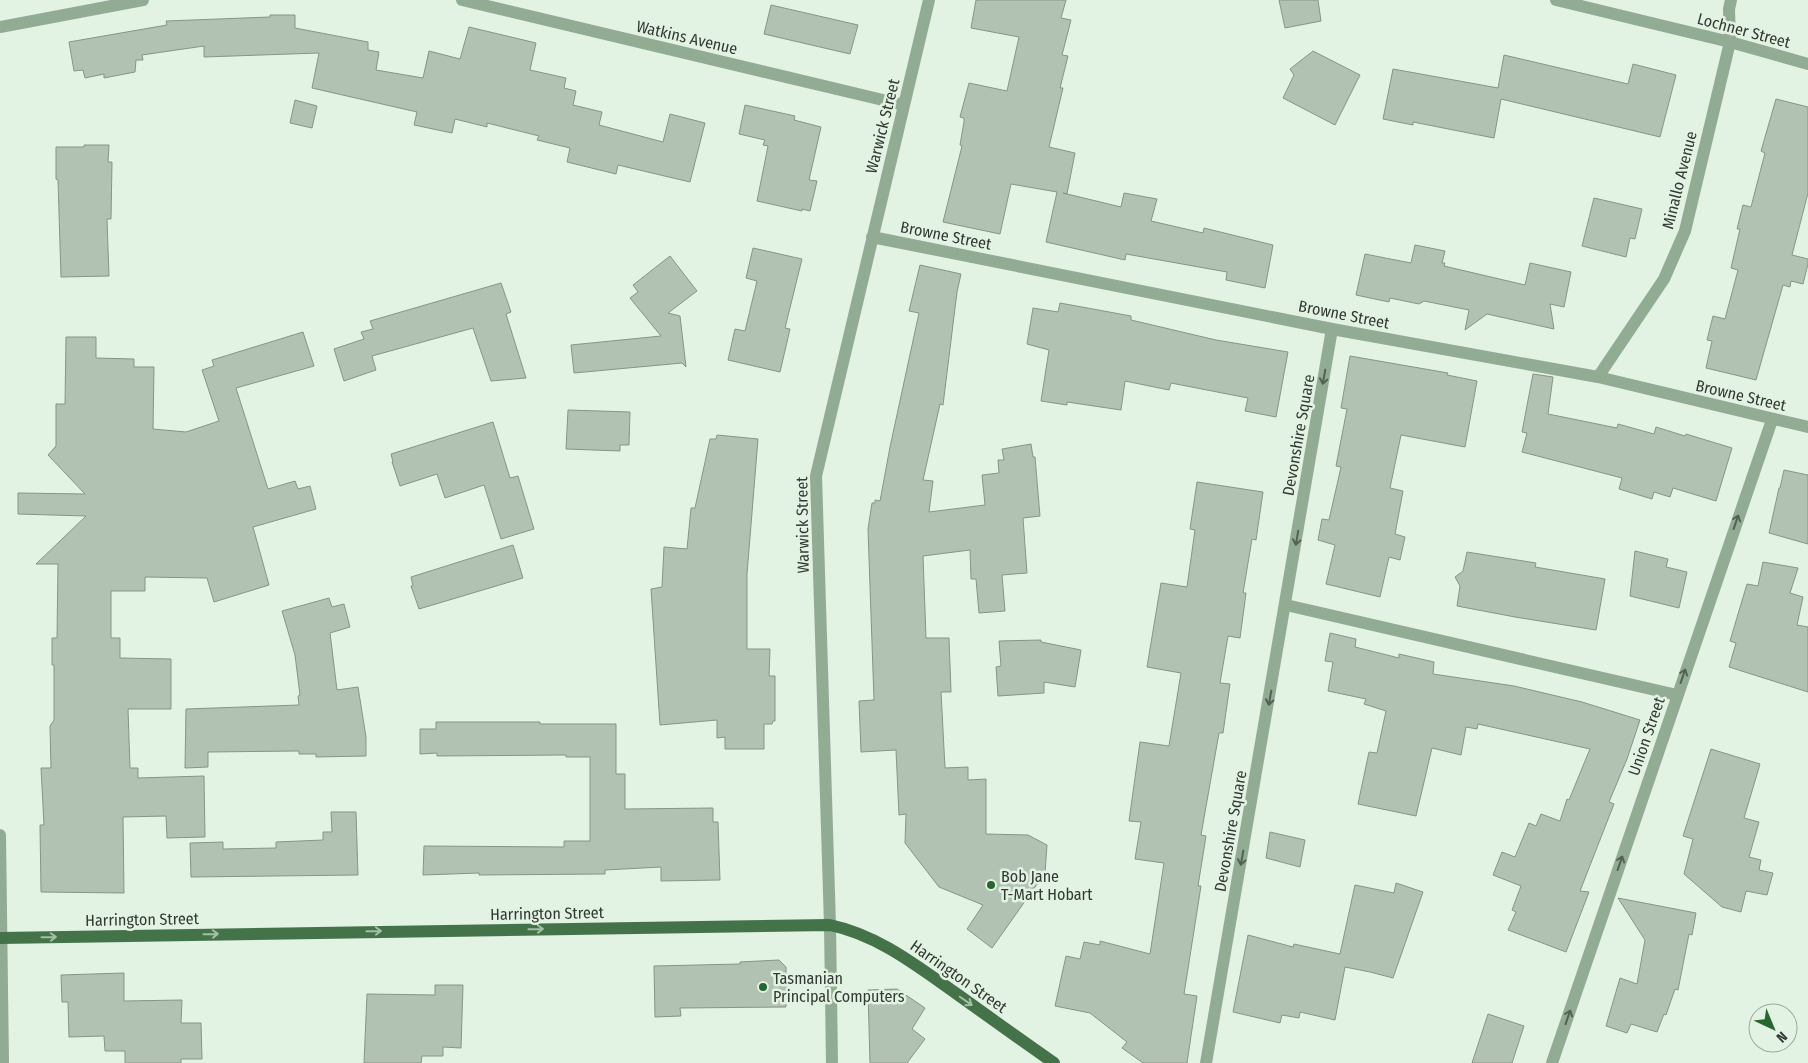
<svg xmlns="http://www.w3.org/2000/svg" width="1808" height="1063" font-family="'Fira Sans Condensed',sans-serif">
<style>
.building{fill:#b1c1b2;stroke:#869587}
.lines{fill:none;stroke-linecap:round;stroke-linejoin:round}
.minor{stroke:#92ab93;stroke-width:12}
.major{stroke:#457349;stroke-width:12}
.oneway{stroke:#546155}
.oneway2{stroke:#a3bfa5}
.poi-dot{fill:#266630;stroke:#e2f2e3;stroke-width:2}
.labels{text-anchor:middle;stroke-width:5;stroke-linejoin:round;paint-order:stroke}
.street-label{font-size:16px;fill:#333933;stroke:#e2f2e3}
.poi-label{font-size:16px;fill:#333933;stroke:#e2f2e3;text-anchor:start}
</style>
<rect width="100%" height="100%" fill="#e2f2e3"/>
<!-- building -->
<path class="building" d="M 976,0 L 1066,0 L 1061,18 L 1071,20 L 1062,55 L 1068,56 L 1060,88 L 1063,88 L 1049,147 L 1075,153 L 1067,194 L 1063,193 L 1121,207 L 1124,193 L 1157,199 L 1151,221 L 1203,233 L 1204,228 L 1273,245 L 1265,288 L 1226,280 L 1227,272 L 1126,254 L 1125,260 L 1046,242 L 1057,192 L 1011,184 L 1000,234 L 943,222 L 962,146 L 960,145 L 964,122 L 964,118 L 960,117 L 969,83 L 1007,91 L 1019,37 L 971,28 Z
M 1279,0 L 1318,0 L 1321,21 L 1285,28 Z
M 771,5 L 858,25 L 850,54 L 764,34 Z
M 270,15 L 295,15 L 295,28 L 368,42 L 368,50 L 379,52 L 376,70 L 423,78 L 429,51 L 460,59 L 469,27 L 536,43 L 530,70 L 566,78 L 564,88 L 576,91 L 573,105 L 602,112 L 599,125 L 663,142 L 670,114 L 705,123 L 690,182 L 618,165 L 616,174 L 567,162 L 570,148 L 537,140 L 539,136 L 487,123 L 487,127 L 455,119 L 452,133 L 414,125 L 417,112 L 312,88 L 319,53 L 204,57 L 204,46 L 142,55 L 143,60 L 136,60 L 135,72 L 104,78 L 104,74 L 85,78 L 83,70 L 74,71 L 69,42 L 167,25 L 166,21 L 270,17 Z
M 1313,51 L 1360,75 L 1335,125 L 1283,98 L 1294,75 L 1290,69 Z
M 1504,55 L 1628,84 L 1633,64 L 1676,75 L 1660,137 L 1501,99 L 1494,138 L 1413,122 L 1413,125 L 1383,119 L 1393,69 L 1498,88 Z
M 1776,99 L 1808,107 L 1808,193 L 1792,255 L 1808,259 L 1808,264 L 1803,284 L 1791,281 L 1790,287 L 1783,285 L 1756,380 L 1706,368 L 1712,341 L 1707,340 L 1713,316 L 1725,319 L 1738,270 L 1731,268 L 1740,229 L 1737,229 L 1743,205 L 1751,207 L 1765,153 L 1761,151 Z
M 295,100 L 317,106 L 312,128 L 290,123 Z
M 745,105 L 795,116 L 794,120 L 821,127 L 809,180 L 817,181 L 810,211 L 802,209 L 802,211 L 757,201 L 768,146 L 763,145 L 765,140 L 739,134 Z
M 84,145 L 109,145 L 108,162 L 112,162 L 111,219 L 107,219 L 109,276 L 61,277 L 58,180 L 56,179 L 56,147 L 84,147 Z
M 1594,198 L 1642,209 L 1635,239 L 1630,238 L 1626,257 L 1582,246 Z
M 1415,245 L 1445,251 L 1442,263 L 1445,263 L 1444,266 L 1525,285 L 1530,263 L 1571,272 L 1564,307 L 1550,304 L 1554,329 L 1487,314 L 1465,330 L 1469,310 L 1424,301 L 1419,304 L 1390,298 L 1389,302 L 1356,295 L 1365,254 L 1411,263 Z
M 753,248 L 802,259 L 785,328 L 790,329 L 780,372 L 728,360 L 735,329 L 745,331 L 757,281 L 746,278 Z
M 670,256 L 697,291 L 668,313 L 680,316 L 686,367 L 682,363 L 574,373 L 571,345 L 661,336 L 630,298 L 638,292 L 633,285 Z
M 920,265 L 961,274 L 957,292 L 943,405 L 940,404 L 923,480 L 933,481 L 929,512 L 985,505 L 982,475 L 999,473 L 998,460 L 1004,460 L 1002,449 L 1031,444 L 1033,457 L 1035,457 L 1040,516 L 1023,518 L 1027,573 L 1002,575 L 1005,611 L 979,613 L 976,579 L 971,579 L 970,550 L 923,556 L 926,638 L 949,638 L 951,692 L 941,692 L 945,768 L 968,767 L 968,780 L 986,779 L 986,834 L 1028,835 L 1047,845 L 1045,873 L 992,948 L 967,929 L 983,905 L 939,887 L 905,843 L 906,814 L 899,815 L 896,750 L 861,752 L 859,701 L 874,700 L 868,529 L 872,503 L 875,503 L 875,500 L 880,501 L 890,447 L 919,313 L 909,311 Z
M 501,283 L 511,312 L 506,314 L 526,378 L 491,381 L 473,328 L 372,356 L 376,370 L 344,381 L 334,349 L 364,339 L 361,332 L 373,329 L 370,321 Z
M 1060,303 L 1131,316 L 1131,320 L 1216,340 L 1288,352 L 1276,417 L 1245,411 L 1248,398 L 1171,383 L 1169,390 L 1125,381 L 1121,410 L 1067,402 L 1067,405 L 1041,401 L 1049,350 L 1027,344 L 1033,308 L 1058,312 Z
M 303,332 L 314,366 L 236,388 L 268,489 L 295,481 L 298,489 L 310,486 L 316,509 L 253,527 L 269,585 L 214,602 L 207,578 L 145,577 L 145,591 L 111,591 L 111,638 L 120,638 L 120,658 L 171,659 L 171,709 L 128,709 L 130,768 L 138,768 L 138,778 L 204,776 L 205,837 L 167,838 L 166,816 L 123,817 L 124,893 L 41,892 L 40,825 L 44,825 L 41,768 L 51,768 L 50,726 L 54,720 L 54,665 L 52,665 L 52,638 L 57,638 L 58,564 L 36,564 L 86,516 L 18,514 L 18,493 L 85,494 L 48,455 L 56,446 L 56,404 L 65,404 L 66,337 L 96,337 L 96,358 L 134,359 L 134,367 L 154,367 L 153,429 L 186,432 L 219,421 L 202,370 L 214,366 L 212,360 Z
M 1350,356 L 1448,373 L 1447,375 L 1477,381 L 1465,447 L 1401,435 L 1390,488 L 1403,491 L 1395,534 L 1405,537 L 1400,560 L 1389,557 L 1380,597 L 1326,584 L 1335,545 L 1318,540 L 1322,519 L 1329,520 L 1341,467 L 1336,466 L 1347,409 L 1341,408 Z
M 1533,374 L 1553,377 L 1548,414 L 1617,428 L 1618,424 L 1654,434 L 1656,427 L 1685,436 L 1686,434 L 1732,448 L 1716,501 L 1673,488 L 1670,497 L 1654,492 L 1652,499 L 1619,489 L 1622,478 L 1522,452 L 1527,433 L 1522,432 Z
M 568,410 L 630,412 L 629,445 L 620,445 L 620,451 L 566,449 Z
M 493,422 L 510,478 L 518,476 L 534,529 L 501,539 L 484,485 L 445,498 L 437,474 L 400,486 L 392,462 L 393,462 L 391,454 Z
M 717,435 L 758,439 L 747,574 L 747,649 L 770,649 L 769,676 L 775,676 L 775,721 L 773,721 L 772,724 L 764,724 L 764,749 L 725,749 L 725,737 L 717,738 L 717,720 L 660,725 L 651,589 L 662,587 L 664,547 L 687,549 L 691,508 L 695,508 L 710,439 L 716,439 Z
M 1784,470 L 1808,475 L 1808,544 L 1769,533 L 1779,488 L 1780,488 Z
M 1197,482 L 1263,492 L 1256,540 L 1252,539 L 1243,593 L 1246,593 L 1240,638 L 1228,636 L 1220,683 L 1230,684 L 1223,733 L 1219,733 L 1201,835 L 1206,836 L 1198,886 L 1201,886 L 1184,994 L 1197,996 L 1187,1063 L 1143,1063 L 1122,1048 L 1127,1042 L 1090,1013 L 1055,1006 L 1066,956 L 1080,959 L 1084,942 L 1100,945 L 1100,941 L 1150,954 L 1164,863 L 1135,859 L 1141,822 L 1129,821 L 1140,742 L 1169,746 L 1181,673 L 1147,667 L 1161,583 L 1187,587 L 1195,530 L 1190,529 Z
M 513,545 L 523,578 L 419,609 L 411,586 L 413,586 L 411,577 Z
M 1635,551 L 1668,559 L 1666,567 L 1687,572 L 1679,608 L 1630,596 Z
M 1467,552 L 1536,563 L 1535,567 L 1605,579 L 1596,630 L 1515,617 L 1457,606 L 1460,586 L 1455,577 L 1463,571 Z
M 1763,562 L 1798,568 L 1790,593 L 1803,597 L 1797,625 L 1808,627 L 1808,692 L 1729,667 L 1736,643 L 1730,641 L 1747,584 L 1758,586 Z
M 329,598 L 332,607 L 344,604 L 350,627 L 330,633 L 337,690 L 358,687 L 366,737 L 366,756 L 316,757 L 316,754 L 299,754 L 299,751 L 208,752 L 208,767 L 185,768 L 186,709 L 299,705 L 298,696 L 300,695 L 295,655 L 282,611 Z
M 1330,633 L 1356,639 L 1355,647 L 1399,658 L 1399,654 L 1434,662 L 1433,674 L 1514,686 L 1582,702 L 1640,720 L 1627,759 L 1609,802 L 1614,804 L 1580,891 L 1589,892 L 1566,952 L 1508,930 L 1516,912 L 1512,910 L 1521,886 L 1493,875 L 1502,852 L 1515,857 L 1529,823 L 1536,826 L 1541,814 L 1560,821 L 1567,799 L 1569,800 L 1590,749 L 1478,724 L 1477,729 L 1466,727 L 1461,755 L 1432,748 L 1416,816 L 1358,804 L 1369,752 L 1377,753 L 1386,711 L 1364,704 L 1366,699 L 1328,691 L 1333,662 L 1325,661 Z
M 1041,640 L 1041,642 L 1081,650 L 1075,687 L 1044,682 L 1044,693 L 998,696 L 996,667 L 1001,666 L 999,641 Z
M 436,722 L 540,722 L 540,724 L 616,724 L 616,774 L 625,774 L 625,809 L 713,808 L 713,822 L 718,822 L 720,880 L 661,881 L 661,867 L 605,870 L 605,874 L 479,875 L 479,873 L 423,875 L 424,846 L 564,847 L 564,841 L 590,841 L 590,757 L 566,757 L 566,755 L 437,756 L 437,753 L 420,754 L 420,729 L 436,729 Z
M 1711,749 L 1760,764 L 1744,818 L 1759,822 L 1749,857 L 1761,860 L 1759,870 L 1773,873 L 1767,895 L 1746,891 L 1741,912 L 1722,907 L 1684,874 L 1693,839 L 1683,836 Z
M 331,812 L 356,812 L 358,875 L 191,877 L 190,843 L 223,842 L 223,849 L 276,848 L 276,842 L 323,840 L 323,832 L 332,832 Z
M 1270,832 L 1305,840 L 1300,867 L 1266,858 Z
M 1396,883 L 1423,892 L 1393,978 L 1370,972 L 1345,967 L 1335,1020 L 1300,1012 L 1299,1018 L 1282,1015 L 1280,1023 L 1233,1012 L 1248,935 L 1293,947 L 1294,944 L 1340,954 L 1355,885 L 1394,893 Z
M 1618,898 L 1696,913 L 1692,935 L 1689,934 L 1678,990 L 1675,989 L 1666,1015 L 1664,1014 L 1657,1032 L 1631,1024 L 1627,1033 L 1606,1026 L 1620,978 L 1637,984 L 1645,940 Z
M 779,960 L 786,967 L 786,1007 L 680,1008 L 681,1016 L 655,1017 L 654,966 L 740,964 L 740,962 Z
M 124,973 L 124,1001 L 182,1000 L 181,1023 L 201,1023 L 202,1059 L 181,1059 L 181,1063 L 125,1063 L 125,1051 L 105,1051 L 104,1036 L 69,1037 L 68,1002 L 62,1002 L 61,975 Z
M 435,985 L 463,985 L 461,1048 L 443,1047 L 443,1056 L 422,1056 L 421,1063 L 364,1063 L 367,994 L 435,995 Z
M 897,989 L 925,1008 L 912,1029 L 925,1039 L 907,1063 L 870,1063 L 868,990 Z
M 1488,1014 L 1524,1026 L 1512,1063 L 1472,1063 Z"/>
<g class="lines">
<!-- minor -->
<path class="minor" d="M 462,0 L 904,105
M 1556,0 L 1730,42 L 1808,64
M 0,27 L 143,0
M 872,237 L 1332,329 L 1598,377 L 1808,427
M 1598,377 L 1664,279 L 1685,231 L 1730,42 L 1729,9 L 1731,0
M 1286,605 L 1677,695
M 0,835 L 3,1063
M 832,1063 L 830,925 L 816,476 L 929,0
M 1206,1063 L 1332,329
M 1552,1063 L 1772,420"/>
<!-- major -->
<path class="major" d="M 0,938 L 830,925 C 878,935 917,966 957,994 C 989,1017 1021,1040 1054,1063"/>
</g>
<!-- one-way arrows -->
<defs><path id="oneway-shaft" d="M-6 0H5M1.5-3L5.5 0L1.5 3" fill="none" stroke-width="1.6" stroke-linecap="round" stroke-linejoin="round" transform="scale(1.25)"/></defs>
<g class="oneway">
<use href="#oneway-shaft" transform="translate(1324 377) rotate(100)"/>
<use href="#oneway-shaft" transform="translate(1736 522) rotate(-71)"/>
<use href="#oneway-shaft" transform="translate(1297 538) rotate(100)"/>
<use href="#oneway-shaft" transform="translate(1683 676) rotate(-71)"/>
<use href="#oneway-shaft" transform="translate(1270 698) rotate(100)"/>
<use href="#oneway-shaft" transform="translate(1242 858) rotate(100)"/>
<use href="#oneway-shaft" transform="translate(1620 863) rotate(-71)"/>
<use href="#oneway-shaft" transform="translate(1568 1017) rotate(-71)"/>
</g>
<g class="oneway2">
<use href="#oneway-shaft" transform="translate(536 929) rotate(-1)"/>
<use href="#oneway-shaft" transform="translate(374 931) rotate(-1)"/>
<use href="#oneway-shaft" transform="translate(211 934) rotate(-1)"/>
<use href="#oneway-shaft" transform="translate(49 937) rotate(-1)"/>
<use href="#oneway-shaft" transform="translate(966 1001) rotate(35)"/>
</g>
<!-- markers -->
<g class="poi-dot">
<circle cx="991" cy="885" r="5"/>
<circle cx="763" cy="987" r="5"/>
</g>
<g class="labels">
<!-- street labels -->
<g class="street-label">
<text transform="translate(1744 30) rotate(15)" y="6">Lochner Street</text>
<text transform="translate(687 37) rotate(13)" y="6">Watkins Avenue</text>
<text transform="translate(882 126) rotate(-76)" y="6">Warwick Street</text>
<text transform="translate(1679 180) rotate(-76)" y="6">Minallo Avenue</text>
<text transform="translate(946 235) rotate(11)" y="6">Browne Street</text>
<text transform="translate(1344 314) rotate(11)" y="6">Browne Street</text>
<text transform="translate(1741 395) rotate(13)" y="6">Browne Street</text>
<text transform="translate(1298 435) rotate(-80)" y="6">Devonshire Square</text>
<text transform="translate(802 525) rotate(-91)" y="6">Warwick Street</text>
<text transform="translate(1646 736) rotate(-71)" y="6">Union Street</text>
<text transform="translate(1230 831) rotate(-80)" y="6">Devonshire Square</text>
<text transform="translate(547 913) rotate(-1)" y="6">Harrington Street</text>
<text transform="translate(142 919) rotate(-1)" y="6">Harrington Street</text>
<text transform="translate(959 976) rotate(35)" y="6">Harrington Street</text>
</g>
<!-- poi labels -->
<g class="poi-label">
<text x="1001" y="882">Bob Jane<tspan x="1001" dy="18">T-Mart Hobart</tspan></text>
<text x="773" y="984">Tasmanian<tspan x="773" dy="18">Principal Computers</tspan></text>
</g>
</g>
<!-- north arrow -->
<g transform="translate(1773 1028) rotate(136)"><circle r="24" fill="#e2f2e3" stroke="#9ca89d"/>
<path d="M0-4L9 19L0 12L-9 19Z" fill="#266630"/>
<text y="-8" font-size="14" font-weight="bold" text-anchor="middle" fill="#333933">N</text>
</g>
</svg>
